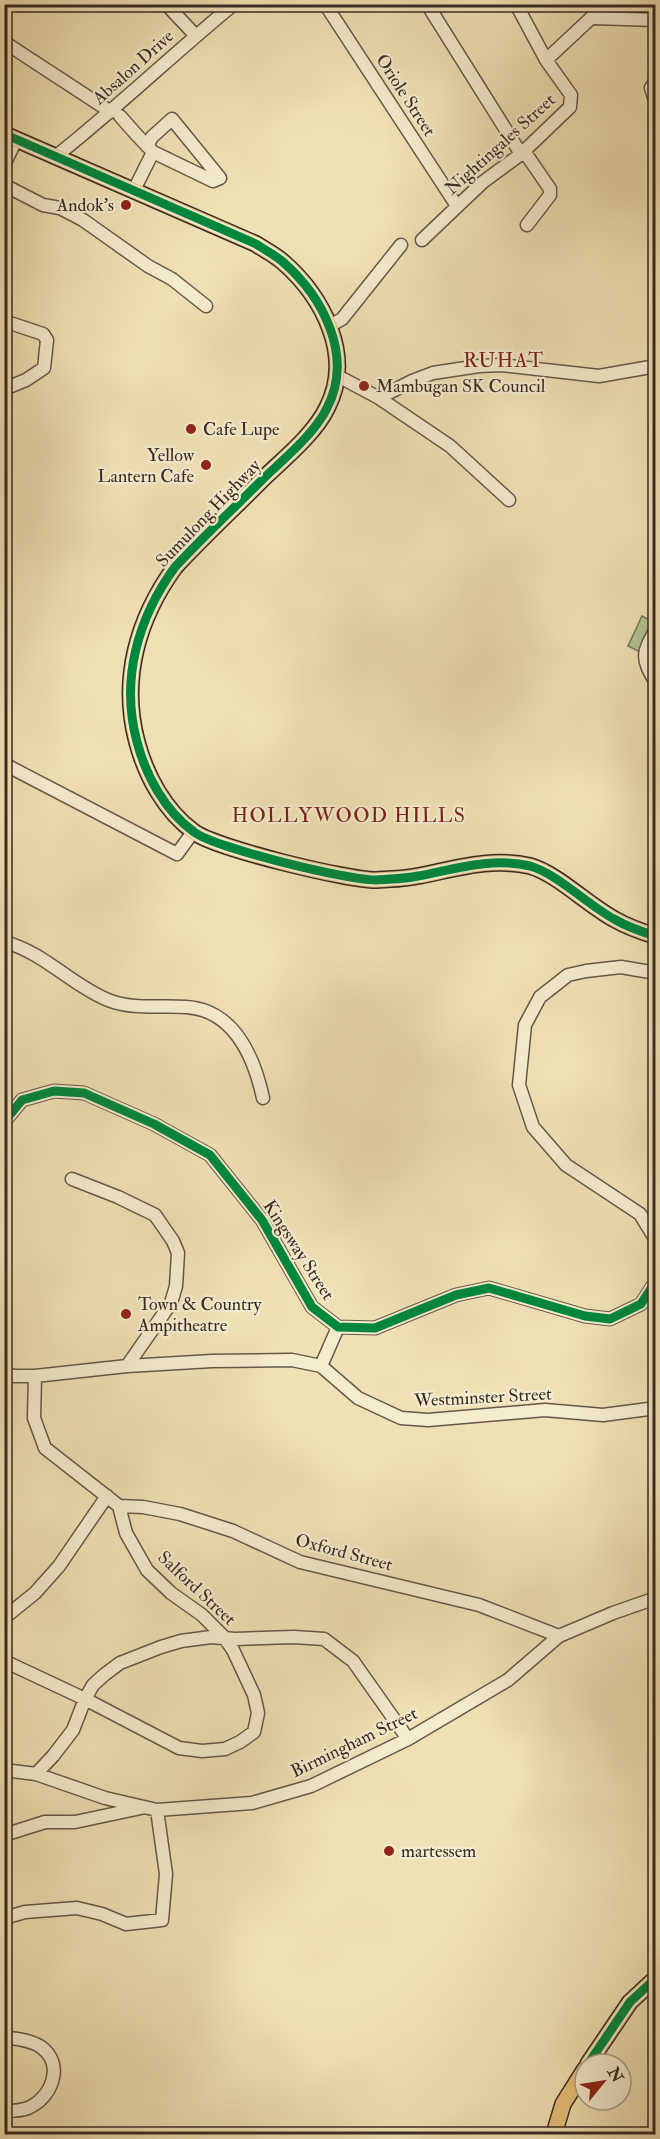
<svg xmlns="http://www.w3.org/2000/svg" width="660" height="2139" font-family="'IM FELL Double Pica',serif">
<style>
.green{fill:#b3c492;stroke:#75775c;stroke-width:1.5}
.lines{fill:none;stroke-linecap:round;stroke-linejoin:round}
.minor-casing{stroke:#655849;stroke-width:15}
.major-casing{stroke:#372a25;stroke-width:18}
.minor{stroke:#f5ecce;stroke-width:12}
.major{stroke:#e8c07a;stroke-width:15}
.cycleway-casing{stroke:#f5ecce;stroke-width:13}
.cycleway{stroke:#00873e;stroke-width:9}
.poi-dot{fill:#8f2418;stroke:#f5ecce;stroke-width:2}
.labels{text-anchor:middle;stroke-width:4.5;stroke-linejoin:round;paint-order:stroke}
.street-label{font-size:18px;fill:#372a25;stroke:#f5ecce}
.poi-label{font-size:18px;fill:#372a25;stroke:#f5ecce;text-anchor:start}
.neighbourhood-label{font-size:20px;letter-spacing:1.5px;fill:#7a1f14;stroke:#f5ecce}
</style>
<rect width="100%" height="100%" fill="#f0e1b4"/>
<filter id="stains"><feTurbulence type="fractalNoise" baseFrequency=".00333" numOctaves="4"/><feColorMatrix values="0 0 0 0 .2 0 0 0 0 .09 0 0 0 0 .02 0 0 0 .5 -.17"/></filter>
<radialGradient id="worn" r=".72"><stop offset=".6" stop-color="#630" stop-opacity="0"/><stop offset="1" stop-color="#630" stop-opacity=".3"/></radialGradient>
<!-- green -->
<path class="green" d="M 642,616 L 655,623 L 655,625 L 642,653 L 628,646 Z"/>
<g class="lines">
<defs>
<path id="minor" d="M 166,4 L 196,36
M 325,4 L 457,206
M 427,4 L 521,154
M 594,18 L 656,20
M 4,42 L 111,112
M 546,60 L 606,4
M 656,80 L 651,88 L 656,103
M 120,116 C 131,129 142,141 153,152 L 213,181 L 220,178 L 172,119 L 152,137 L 147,146
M 524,151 L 550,189 L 550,195 L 527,225
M 55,157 C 117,108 173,54 234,4
M 4,165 L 16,140
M 4,185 L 43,205 L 60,208 L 83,220 L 148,266 L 172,279 L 206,306
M 134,190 L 153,152
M 422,240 L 483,182 L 521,154 L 570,107 L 571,95 L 546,60 L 516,4
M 4,321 L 43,334 L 47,340 L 44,368 L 26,380 L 9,387
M 331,325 L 342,319 L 401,245
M 336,375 L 379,398 L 412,381 L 433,373 L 479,366 L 501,365 L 599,376 L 656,366
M 379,398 L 450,446 L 509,500
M 656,629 C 642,654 641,658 656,683
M 4,764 L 177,854 L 193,832
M 4,942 C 44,952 71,985 108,1000 C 133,1010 160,1005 186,1007 C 234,1010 254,1057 263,1098
M 656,973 L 621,967 L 586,971 L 568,975 L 540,997 L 525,1025 L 519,1085 L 533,1127 L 566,1165 L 640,1214 L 656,1240
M 4,1122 L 22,1100 L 54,1091 L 84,1093 L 154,1124 L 210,1155 L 262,1220 L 312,1307 L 338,1327 L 375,1328 L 456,1295 L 489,1288 L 585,1316 L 610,1319 L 641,1304 L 656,1281
M 72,1179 L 118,1197 L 155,1215 L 173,1241 L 178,1253 L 176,1286 L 171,1303 L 127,1366
M 321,1366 L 338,1327
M 4,1373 L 14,1376 L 35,1376 L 127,1366 L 212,1361 L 292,1360 L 321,1366 L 358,1398 L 401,1418 L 428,1420 L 545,1410 L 603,1415 L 656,1408
M 119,1506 L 143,1507 L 180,1514 L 233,1531 L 300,1562 L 479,1605 L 559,1636
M 4,1618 L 35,1593 L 59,1566 L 107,1496
M 4,1661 L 85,1699 L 179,1748 L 202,1751 L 225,1749 L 240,1742 L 254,1732 L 258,1713 L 254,1695 L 233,1650 L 224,1637 L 202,1615 L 171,1593 L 147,1570 L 126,1533 L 119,1506 L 45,1448 L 34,1418 L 35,1376
M 4,1770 L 36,1774 L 105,1798 L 157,1810 L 252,1803 L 311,1786 L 408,1739 L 508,1680 L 559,1636 L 613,1613 L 656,1598
M 36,1774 L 53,1756 L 73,1730 L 85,1699 L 93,1685 L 104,1675 L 120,1663 L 161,1647 L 181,1641 L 211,1637 L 235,1639 L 294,1637 L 324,1639 L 353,1661 L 408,1739
M 4,1835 L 45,1822 L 75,1822 L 141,1808
M 4,1918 L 25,1912 L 77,1908 L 102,1914 L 126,1924 L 162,1920 L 166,1874 L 157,1810
M 4,2037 C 17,2039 31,2040 41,2047 C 65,2064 52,2098 28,2108 C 21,2111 12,2111 4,2111"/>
<path id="major" d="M 4,134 L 256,244 C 265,250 275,255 283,262 C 323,297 354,356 327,408 C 315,433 286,457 266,476 C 236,506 204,536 175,567 C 138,618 120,679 137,742 C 146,776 165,811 194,832 C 215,848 350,881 377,880 C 390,879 405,879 418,876 C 455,869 491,857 530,866 C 556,873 588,905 614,919 C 626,926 642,932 656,936
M 588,2064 L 630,2002 L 656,1978
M 554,2134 L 563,2104 L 585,2069"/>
</defs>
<!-- minor casing -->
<use href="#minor" class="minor-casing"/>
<!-- major casing -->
<use href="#major" class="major-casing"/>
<!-- minor -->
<use href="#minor" class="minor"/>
<!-- major -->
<use href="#major" class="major"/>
<defs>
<path id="cycleway" d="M 4,134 L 256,244 C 265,250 275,255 283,262 C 323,297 354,356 327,408 C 315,433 286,457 266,476 C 236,506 204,536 175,567 C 138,618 120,679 137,742 C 146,776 165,811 194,832 C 215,848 350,881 377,880 C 390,879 405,879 418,876 C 455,869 491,857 530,866 C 556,873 588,905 614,919 C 626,926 642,932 656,936
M 4,1122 L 22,1100 L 54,1091 L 84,1093 L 154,1124 L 210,1155 L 262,1220 L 312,1307 L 338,1327 L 375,1328 L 456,1295 L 489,1288 L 585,1316 L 610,1319 L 641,1304 L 656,1281
M 588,2064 L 630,2002 L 656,1978"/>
</defs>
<!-- cycleway casing -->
<use href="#cycleway" class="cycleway-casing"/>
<!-- cycleway -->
<use href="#cycleway" class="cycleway"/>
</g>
<!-- markers -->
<g class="poi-dot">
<circle cx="126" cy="205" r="6"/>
<circle cx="364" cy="386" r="6"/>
<circle cx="191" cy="429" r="6"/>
<circle cx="206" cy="465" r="6"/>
<circle cx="126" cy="1314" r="6"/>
<circle cx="389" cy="1851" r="6"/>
</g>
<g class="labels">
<!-- street labels -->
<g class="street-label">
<text transform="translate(133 67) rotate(-42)" y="6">Absalon Drive</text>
<text transform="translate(406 95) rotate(57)" y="6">Oriole Street</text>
<text transform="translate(500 144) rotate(-42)" y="6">Nightingales Street</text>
<text transform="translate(208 513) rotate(-46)" y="6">Sumulong Highway</text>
<text transform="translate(299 1250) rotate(57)" y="6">Kingsway Street</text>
<text transform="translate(483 1397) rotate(-3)" y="6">Westminster Street</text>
<text transform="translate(344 1552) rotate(15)" y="6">Oxford Street</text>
<text transform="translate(197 1588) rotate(43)" y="6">Salford Street</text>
<text transform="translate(354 1742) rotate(-26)" y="6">Birmingham Street</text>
</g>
<!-- poi labels -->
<g class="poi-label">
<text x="114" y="211" text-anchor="end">Andok's</text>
<text x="376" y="392">Mambugan SK Council</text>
<text x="203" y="435">Cafe Lupe</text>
<text x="194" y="461" text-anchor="end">Yellow<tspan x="194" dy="21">Lantern Cafe</tspan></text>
<text x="138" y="1310">Town &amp; Country<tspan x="138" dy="21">Ampitheatre</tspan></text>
<text x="401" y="1857">martessem</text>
</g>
<!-- neighbourhood labels -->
<g class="neighbourhood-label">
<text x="504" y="367">RUHAT</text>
<text x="349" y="822">HOLLYWOOD HILLS</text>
</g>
</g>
<!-- margin -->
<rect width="660" height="2139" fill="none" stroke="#f0e1b4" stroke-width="24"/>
<rect x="6" y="6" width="648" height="2127" fill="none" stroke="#372a25" stroke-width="3"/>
<rect x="12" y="12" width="636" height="2115" fill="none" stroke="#372a25" stroke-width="1.5"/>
<!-- north arrow -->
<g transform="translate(603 2082) rotate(60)"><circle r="28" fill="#f5ecce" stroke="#a99e8a" stroke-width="1.5"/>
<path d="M0-4.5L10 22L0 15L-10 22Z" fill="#8f2418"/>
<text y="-9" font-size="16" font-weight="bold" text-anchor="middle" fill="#372a25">N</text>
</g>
<rect width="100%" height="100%" filter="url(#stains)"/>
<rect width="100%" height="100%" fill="url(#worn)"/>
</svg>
